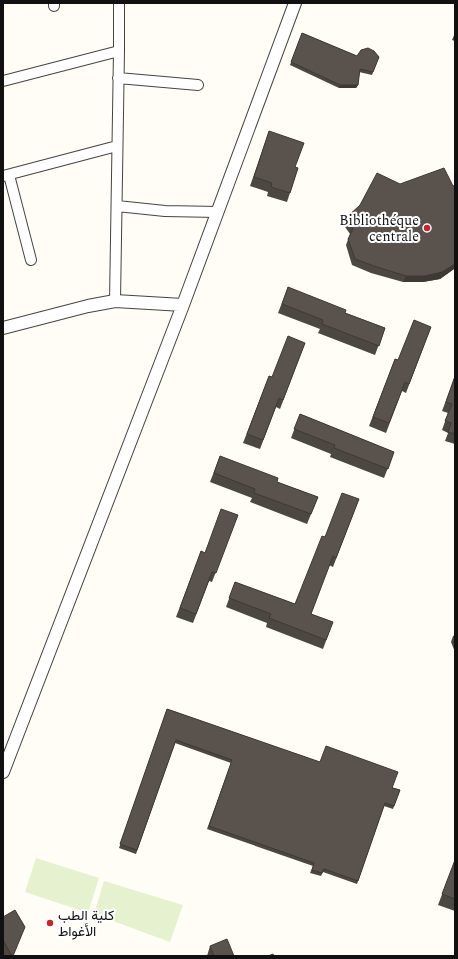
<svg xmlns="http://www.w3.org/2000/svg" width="458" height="959" font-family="Spectral,Vazirmatn,serif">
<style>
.pitch{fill:#e6f2cf}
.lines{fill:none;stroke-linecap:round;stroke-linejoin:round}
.minor-casing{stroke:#444;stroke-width:12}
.tertiary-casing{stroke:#444;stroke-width:14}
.minor{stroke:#fff;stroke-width:10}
.tertiary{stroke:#fff;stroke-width:12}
.wall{fill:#4d4742}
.shaded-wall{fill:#3f3936}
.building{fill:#5a524d;stroke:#3f3936}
.poi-dot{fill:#c4262e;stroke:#fff;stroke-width:1.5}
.labels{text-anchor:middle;stroke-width:4;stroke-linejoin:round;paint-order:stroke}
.poi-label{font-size:14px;fill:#111;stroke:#fff;text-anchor:end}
</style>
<rect width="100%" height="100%" fill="#fffdf5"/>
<!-- pitch -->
<path class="pitch" d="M 36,858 L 99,878 L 88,913 L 25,892 Z
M 104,881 L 183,905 L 170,942 L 94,914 Z"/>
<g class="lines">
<defs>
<path id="minor" d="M 54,3 L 54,6
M 119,51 L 119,3
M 118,78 L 198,85
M 3,81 L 119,51 L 115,301
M 9,175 L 31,260
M 3,176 L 117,146
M 117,206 L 165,211 L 218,212"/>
<path id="tertiary" d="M 3,328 L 88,306 L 115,301 L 183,305
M 3,772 L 183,305 L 295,3"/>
</defs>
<!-- minor casing -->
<use href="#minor" class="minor-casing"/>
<!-- tertiary casing -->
<use href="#tertiary" class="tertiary-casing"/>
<!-- minor -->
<use href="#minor" class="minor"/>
<!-- tertiary -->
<use href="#tertiary" class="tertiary"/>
</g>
<!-- wall -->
<path class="wall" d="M 302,33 L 357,56 L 379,57 L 372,75 L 359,72 L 358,85 L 356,88 L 339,88 L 290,65 Z
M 455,33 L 455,41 L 452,40 Z
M 269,131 L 295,167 L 298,168 L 287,202 L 267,196 L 268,192 L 250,186 Z
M 346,218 L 454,269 L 440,279 L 423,282 L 403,282 L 371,273 L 352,265 L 346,245 L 350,234 L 343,224 Z
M 288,287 L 345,313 L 385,328 L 375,355 L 318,333 L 320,329 L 278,313 Z
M 431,327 L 406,393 L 402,391 L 386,433 L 369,426 L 395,359 L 398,360 Z
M 305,343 L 280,409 L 276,407 L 260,449 L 243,443 L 269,376 L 272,377 Z
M 455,376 L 455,444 L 445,441 L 448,433 L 442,430 L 448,413 L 442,411 Z
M 300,414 L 394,452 L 384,478 L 330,457 L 331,454 L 291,438 Z
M 220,456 L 277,482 L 318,497 L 307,524 L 250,502 L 252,498 L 210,482 Z
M 359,499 L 333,567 L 329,565 L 311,614 L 333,622 L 323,649 L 266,627 L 267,623 L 226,607 L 235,582 L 295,604 L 325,537 Z
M 238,515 L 212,582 L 209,581 L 193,623 L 176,617 L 201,551 L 205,553 Z
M 455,635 L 455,652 L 451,642 L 453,636 Z
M 167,709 L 400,790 L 393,809 L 384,806 L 357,884 L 323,872 L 321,876 L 310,873 L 313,866 L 207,829 L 231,763 L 175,743 L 136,854 L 119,848 Z
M 455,860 L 455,911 L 438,905 Z
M 3,917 L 14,956 L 4,956 L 3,955 Z
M 210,946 L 234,956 L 207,956 Z"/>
<!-- shaded-wall -->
<path class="shaded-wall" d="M 340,85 L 358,85 L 356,88 L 339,88 Z
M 455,264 L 455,268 L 454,269 L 440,279 L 423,282 L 403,282 L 406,276 Z"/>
<!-- building -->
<path class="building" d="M 302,33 L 357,56 L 361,50 L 368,48 L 374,51 L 379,57 L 373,72 L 360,69 L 358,85 L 340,85 L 291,62 Z
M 269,131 L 304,143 L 295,167 L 298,168 L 290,193 L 271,187 L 272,183 L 254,177 Z
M 444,168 L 453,186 L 455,185 L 455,264 L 442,272 L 425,276 L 406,276 L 374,266 L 355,259 L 348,239 L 353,229 L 346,218 L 360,205 L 377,173 L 400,184 Z
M 288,287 L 346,310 L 345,313 L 385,328 L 379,346 L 322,324 L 323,320 L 282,304 Z
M 414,320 L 431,327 L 409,384 L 405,382 L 389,423 L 373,417 L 395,359 L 398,360 Z
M 288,336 L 305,343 L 283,400 L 279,398 L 263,440 L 247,434 L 269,376 L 272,377 Z
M 455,376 L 455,434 L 448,432 L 451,423 L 445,421 L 452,404 L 446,402 Z
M 300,414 L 394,452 L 388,469 L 334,448 L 335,445 L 294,429 Z
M 220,456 L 278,478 L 277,482 L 318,497 L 311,514 L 254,493 L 255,489 L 214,473 Z
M 342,493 L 359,499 L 336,558 L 333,556 L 311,614 L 333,622 L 326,640 L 269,618 L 271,614 L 229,598 L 235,582 L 295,604 L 322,536 L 325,537 Z
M 221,509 L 238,515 L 216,573 L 212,572 L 196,614 L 180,608 L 201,551 L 205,553 Z
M 167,709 L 320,762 L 326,746 L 398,772 L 392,788 L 400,790 L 394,806 L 385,803 L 358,881 L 324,869 L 322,873 L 312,870 L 314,863 L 209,826 L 232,760 L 176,740 L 137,850 L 120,844 Z
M 455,860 L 455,899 L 442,894 Z
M 15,910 L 25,927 L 13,956 L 12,956 L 3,940 L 3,917 Z
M 227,939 L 234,956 L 214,956 L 210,946 Z
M 273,954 L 274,956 L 268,956 Z"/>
<!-- markers -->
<g class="poi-dot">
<circle cx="427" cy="228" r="4"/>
<circle cx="50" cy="923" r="4"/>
</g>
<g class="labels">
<!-- poi labels -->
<g class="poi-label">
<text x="419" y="225">Bibliothéque<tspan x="419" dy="16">centrale</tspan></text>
<text x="58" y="920" text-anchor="start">كلية الطب<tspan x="58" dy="16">الأغواط</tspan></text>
</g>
</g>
<!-- border -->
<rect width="458" height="959" fill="none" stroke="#111111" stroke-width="8"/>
</svg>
